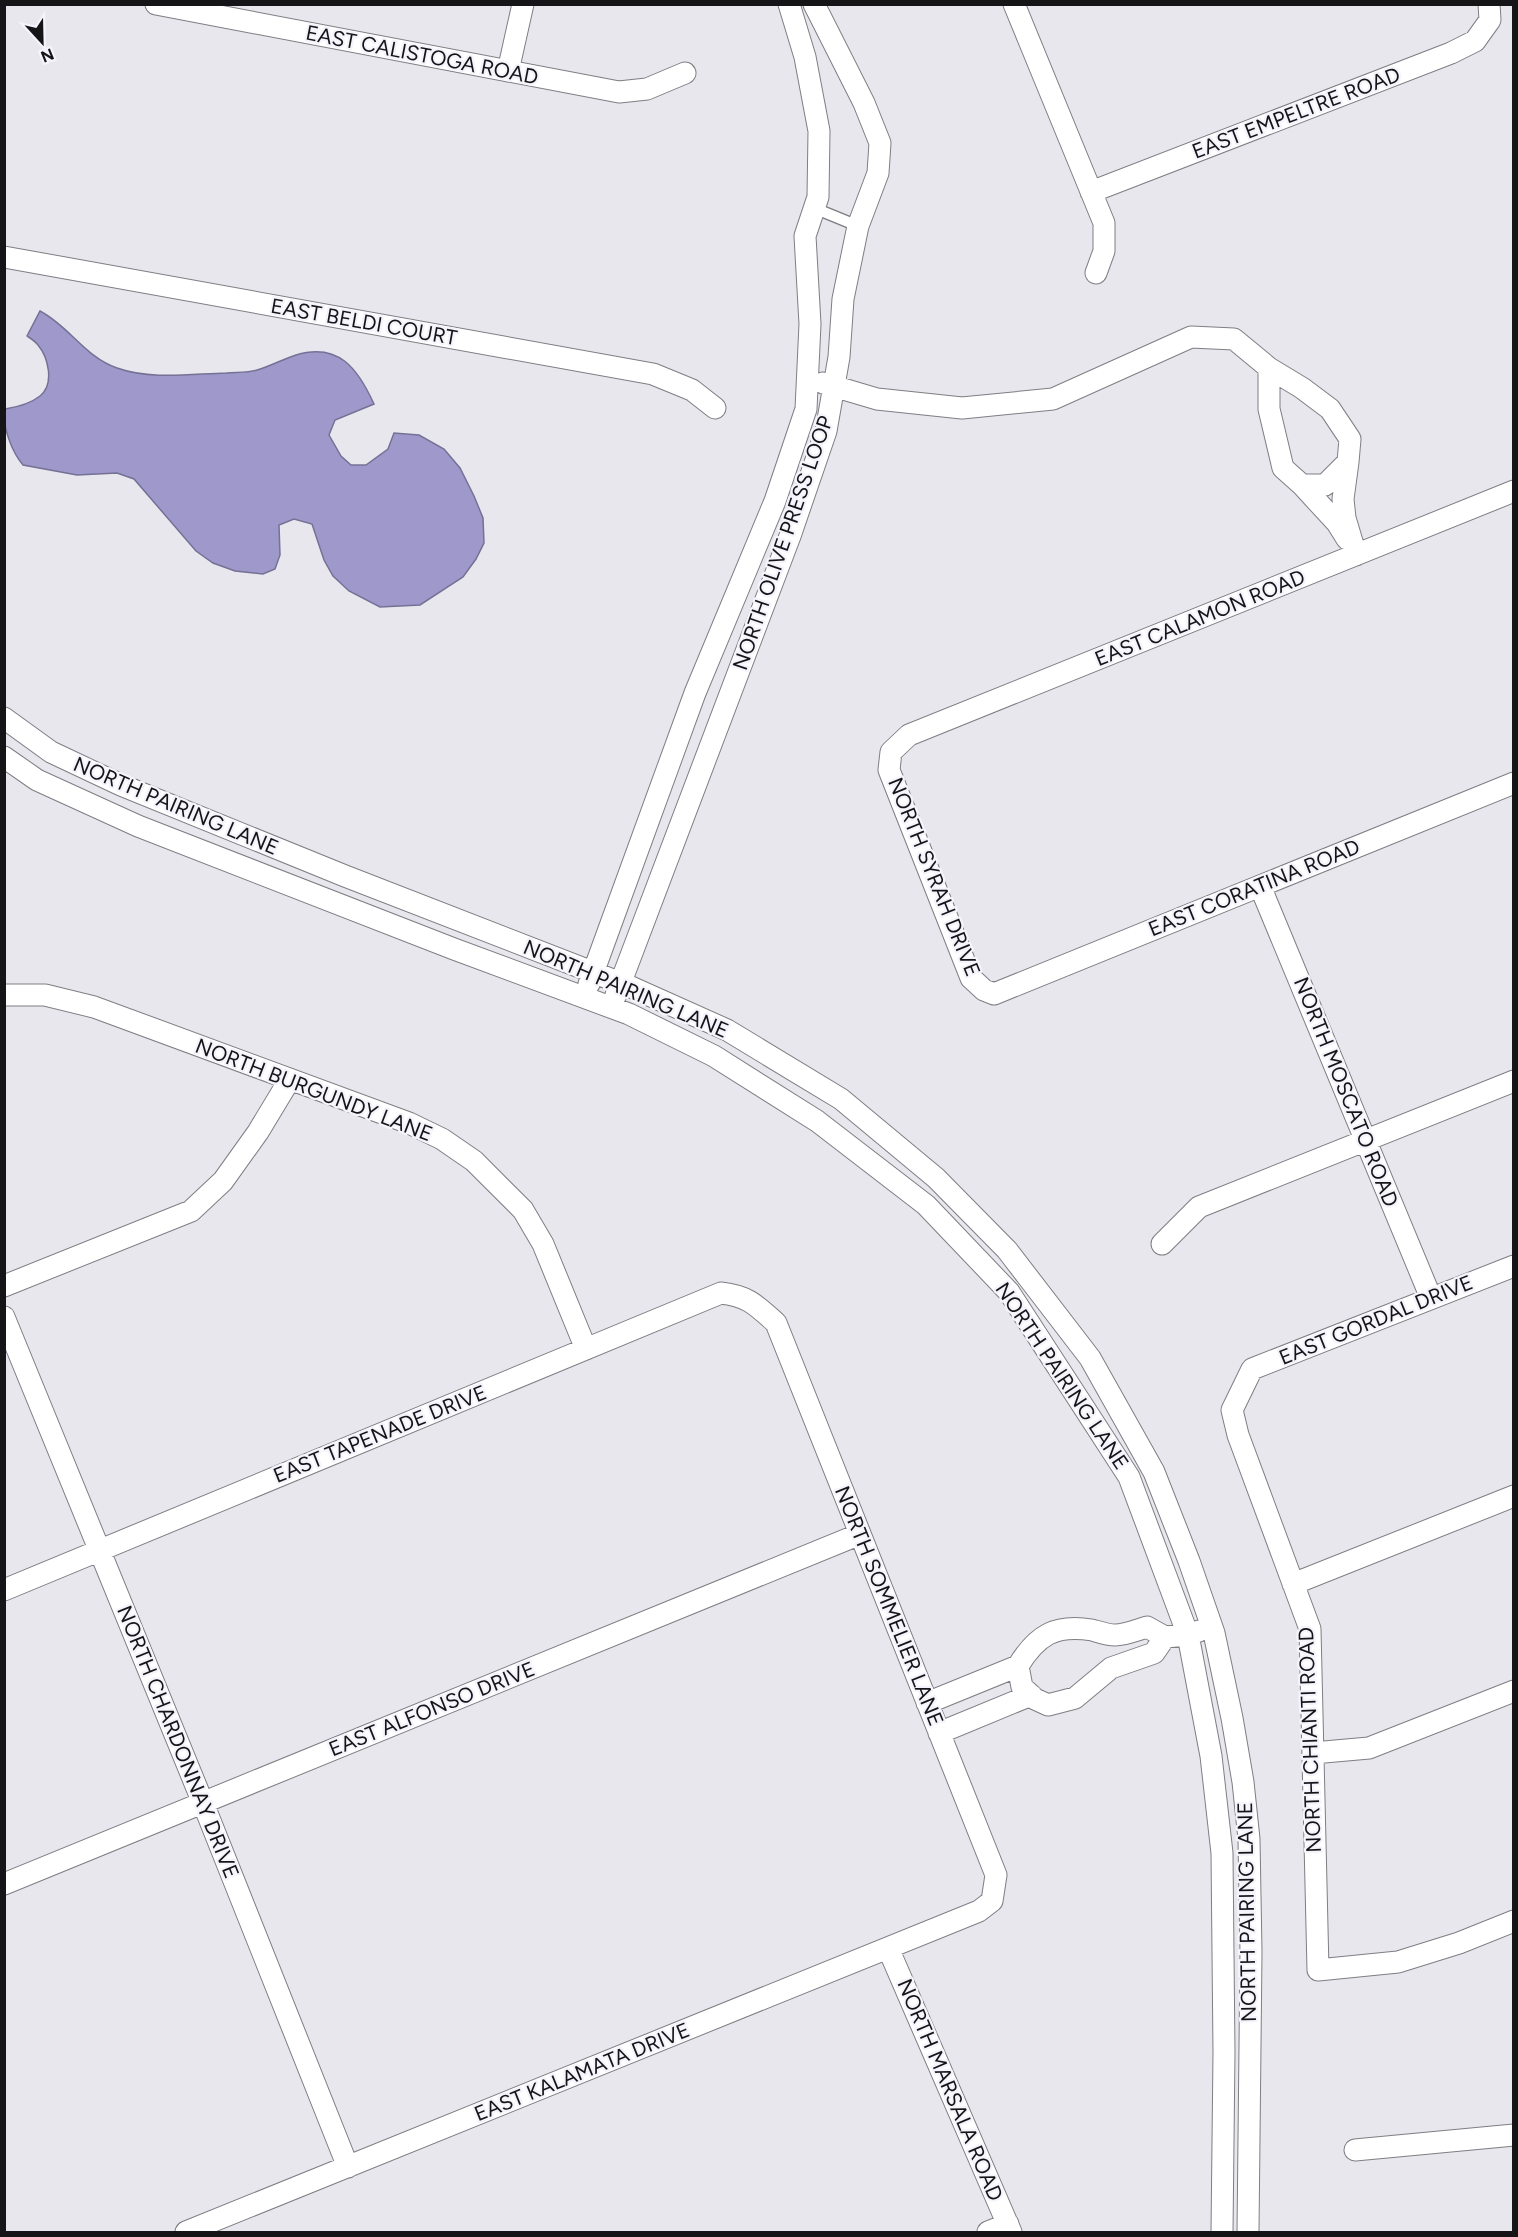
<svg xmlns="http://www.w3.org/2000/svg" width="1518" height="2237" font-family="Figtree,sans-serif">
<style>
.water{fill:#9e98cb;stroke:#757195;stroke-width:1.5}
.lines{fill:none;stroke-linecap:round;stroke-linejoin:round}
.lane-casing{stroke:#7e7e84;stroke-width:13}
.street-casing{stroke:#7e7e84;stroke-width:23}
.lane{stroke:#fff;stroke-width:10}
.street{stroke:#fff;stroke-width:21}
.labels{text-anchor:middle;stroke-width:4.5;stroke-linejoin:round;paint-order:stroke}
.street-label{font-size:21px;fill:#151518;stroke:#f5f4fc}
</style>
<rect width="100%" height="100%" fill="#e8e7ee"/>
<!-- water -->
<path class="water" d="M 40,311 C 69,326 86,358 117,368 C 151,380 190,374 226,373 C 236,372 248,373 257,370 C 271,366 283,359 296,355 C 339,342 358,369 374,404 L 335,420 L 329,435 L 341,456 L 351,465 L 366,465 L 388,449 L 394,433 L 419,435 L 444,449 L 460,468 L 474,496 L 483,518 L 484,543 L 476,559 L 463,577 L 420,605 L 380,607 L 349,591 L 333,576 L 324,560 L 312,524 L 294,519 L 279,525 L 280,555 L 275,569 L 263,574 L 235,571 L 213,563 L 196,551 L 134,479 L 117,473 L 77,475 L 23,465 C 12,452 2,427 5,409 C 18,407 30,404 40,396 C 55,384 48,357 38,345 C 35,341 30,338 27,336 Z"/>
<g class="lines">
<defs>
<path id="lane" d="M 814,208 L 858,226"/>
<path id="street" d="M 156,4 L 619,92 L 647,89 L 685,73
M 1014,4 L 1104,223 L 1104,251 L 1096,273
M 508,71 L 523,4
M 1091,192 L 1451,53 L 1475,41 L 1490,20 L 1489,4
M 4,257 L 653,374 L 692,390 L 715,408
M 823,383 L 877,399 L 962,408 L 1053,399 L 1191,337 L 1234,339 L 1269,368 L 1302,388 L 1330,409 L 1350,439 L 1348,462 L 1325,485 L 1302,485 L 1283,468 L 1269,409 L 1269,368
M 1348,462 L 1343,499 L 1345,518 L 1356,555
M 1302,485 L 1337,523 L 1347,539
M 1514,491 L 909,735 L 891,752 L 889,770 L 971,978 L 984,990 L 994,994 L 1514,783
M 4,718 L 51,752 L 121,785 L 345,876 L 631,987 L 727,1030 L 841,1099 L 936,1178 L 1007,1250 L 1090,1358 L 1154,1472 L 1189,1561 L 1214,1633 L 1232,1718 L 1243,1782 L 1249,1839 L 1251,1952 L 1248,2232
M 4,757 L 37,780 L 138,826 L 454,949 L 629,1014 L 714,1056 L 817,1121 L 926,1205 L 1009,1292 L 1129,1477 L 1188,1635 L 1211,1756 L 1222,1853 L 1224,2052 L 1222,2232
M 1260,886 L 1431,1298
M 589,984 L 695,693 L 775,501 L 806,409 L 810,324 L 805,236 L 818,197 L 819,131 L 805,57 L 789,4
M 4,995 L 45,995 L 94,1007 L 409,1123 L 442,1139 L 474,1161 L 523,1210 L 543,1244 L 586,1349
M 616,995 L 790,536 L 826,431 L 839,357 L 843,299 L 858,226 L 878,173 L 880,143 L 864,103 L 814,4
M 1162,1244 L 1199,1207 L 1514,1081
M 1514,1266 L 1252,1369 L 1232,1410 L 1238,1435 L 1310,1629 L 1318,1970 L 1398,1962 L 1459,1943 L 1514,1921
M 4,1286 L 191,1211 L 223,1181 L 258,1132 L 290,1079
M 4,1317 L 203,1803 L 348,2167
M 1293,1584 L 1514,1496
M 4,1590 L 721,1293 C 748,1296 756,1305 776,1323 L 996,1875 L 992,1901 L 979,1911 L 186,2232
M 1165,1637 L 1154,1653 L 1111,1668 L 1075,1698 L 1048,1705 L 1035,1699 L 1022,1687 L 1018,1666 C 1037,1635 1055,1624 1092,1630 C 1099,1632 1108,1635 1115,1635 C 1125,1635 1137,1630 1147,1627 L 1165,1637 L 1188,1635 L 1199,1631
M 927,1703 L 1018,1666
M 939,1733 L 1031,1695
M 1313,1753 L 1369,1748 L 1514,1691
M 4,1884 L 860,1534
M 888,1948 L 1011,2232
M 1355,2150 L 1514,2135
M 988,2232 L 1008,2224"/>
</defs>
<!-- lane casing -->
<use href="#lane" class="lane-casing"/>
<!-- street casing -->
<use href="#street" class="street-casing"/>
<!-- lane -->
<use href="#lane" class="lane"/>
<!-- street -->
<use href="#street" class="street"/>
</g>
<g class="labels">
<!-- street labels -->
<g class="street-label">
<text transform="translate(422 55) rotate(11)" y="7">EAST CALISTOGA ROAD</text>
<text transform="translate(1296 113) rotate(-21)" y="7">EAST EMPELTRE ROAD</text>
<text transform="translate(364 322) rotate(10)" y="7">EAST BELDI COURT</text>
<text transform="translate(783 543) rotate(-71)" y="7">NORTH OLIVE PRESS LOOP</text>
<text transform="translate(1200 618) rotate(-22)" y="7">EAST CALAMON ROAD</text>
<text transform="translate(176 806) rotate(23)" y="7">NORTH PAIRING LANE</text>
<text transform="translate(934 877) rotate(68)" y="7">NORTH SYRAH DRIVE</text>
<text transform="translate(1254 888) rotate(-22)" y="7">EAST CORATINA ROAD</text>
<text transform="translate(626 989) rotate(23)" y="7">NORTH PAIRING LANE</text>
<text transform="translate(314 1090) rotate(21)" y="7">NORTH BURGUNDY LANE</text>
<text transform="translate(1346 1092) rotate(68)" y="7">NORTH MOSCATO ROAD</text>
<text transform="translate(1376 1320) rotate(-22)" y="7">EAST GORDAL DRIVE</text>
<text transform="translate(1062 1376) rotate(56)" y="7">NORTH PAIRING LANE</text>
<text transform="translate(380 1434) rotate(-22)" y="7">EAST TAPENADE DRIVE</text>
<text transform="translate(889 1606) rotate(68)" y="7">NORTH SOMMELIER LANE</text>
<text transform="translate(432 1709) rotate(-22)" y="7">EAST ALFONSO DRIVE</text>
<text transform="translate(1310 1740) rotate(-92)" y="7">NORTH CHIANTI ROAD</text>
<text transform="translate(178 1742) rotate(68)" y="7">NORTH CHARDONNAY DRIVE</text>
<text transform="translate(1247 1912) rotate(-91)" y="7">NORTH PAIRING LANE</text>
<text transform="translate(582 2072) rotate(-22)" y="7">EAST KALAMATA DRIVE</text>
<text transform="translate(950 2090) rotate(67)" y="7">NORTH MARSALA ROAD</text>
</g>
</g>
<!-- border -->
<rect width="1518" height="2237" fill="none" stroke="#151518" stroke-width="12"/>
<!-- north arrow -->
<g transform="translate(42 42) rotate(158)" stroke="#f5f4fc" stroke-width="4.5" paint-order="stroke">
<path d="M0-4.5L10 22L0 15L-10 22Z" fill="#151518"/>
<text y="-9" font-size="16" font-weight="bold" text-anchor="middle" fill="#151518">N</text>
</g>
</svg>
